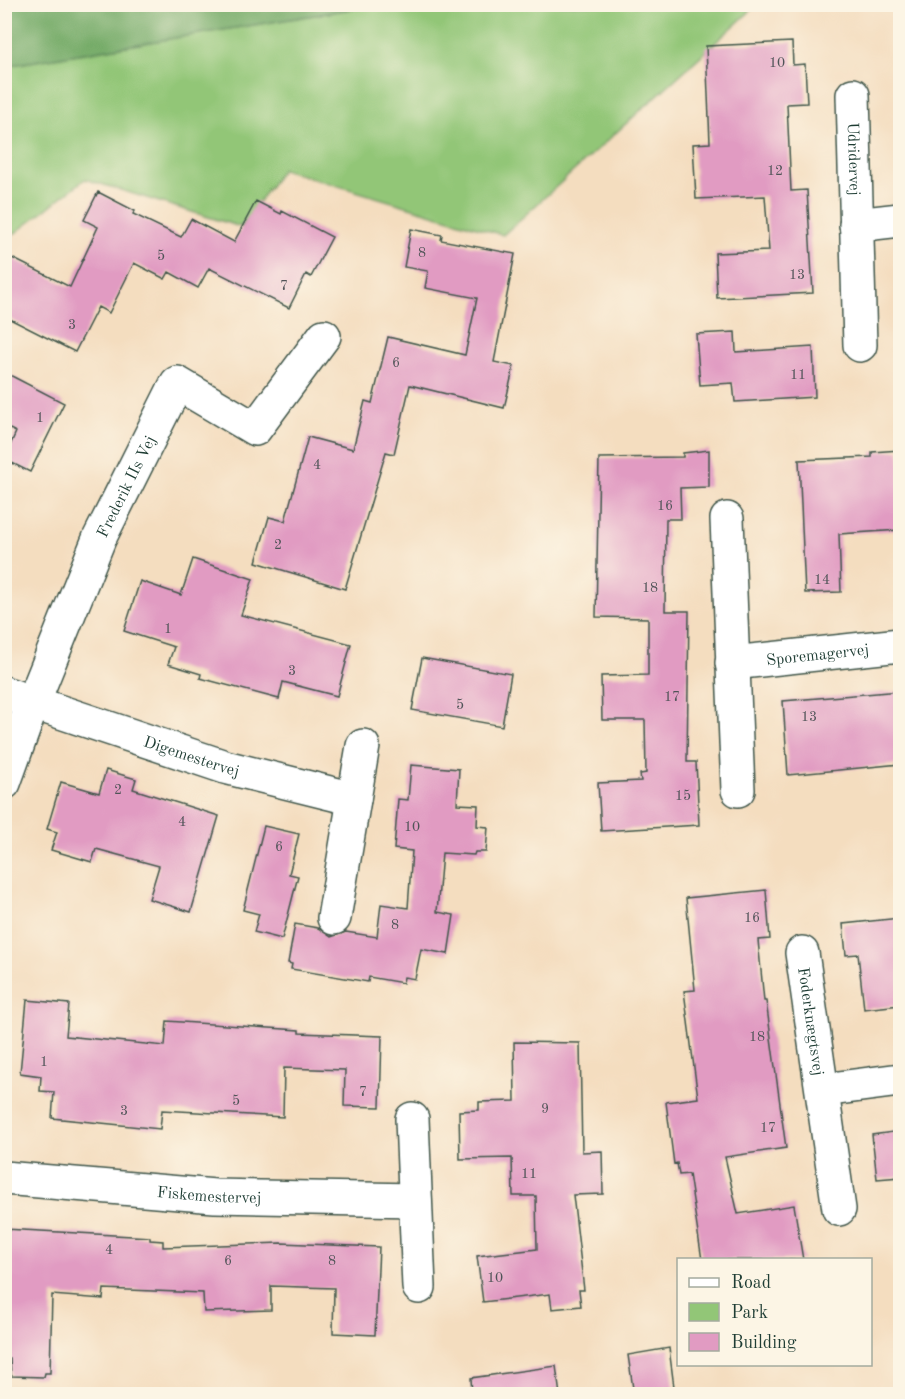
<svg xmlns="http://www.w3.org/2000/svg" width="905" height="1399" font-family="'Old Standard TT',serif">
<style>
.green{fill:#92c677;stroke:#588256;stroke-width:1.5}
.forest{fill:#75ab68;stroke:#4a744e;stroke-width:1.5}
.building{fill:#e19bc2}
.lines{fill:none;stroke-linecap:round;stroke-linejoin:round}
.minor-casing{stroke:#3f5549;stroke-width:36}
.minor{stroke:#fff;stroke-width:33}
.labels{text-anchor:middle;stroke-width:4.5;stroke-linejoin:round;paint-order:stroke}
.number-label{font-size:14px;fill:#505458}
.street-label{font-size:16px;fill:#1f3d34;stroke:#fcf5e5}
</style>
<rect width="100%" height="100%" fill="#fcf5e5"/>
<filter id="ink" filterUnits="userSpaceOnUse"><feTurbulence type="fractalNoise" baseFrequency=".0167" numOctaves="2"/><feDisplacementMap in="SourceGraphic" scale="12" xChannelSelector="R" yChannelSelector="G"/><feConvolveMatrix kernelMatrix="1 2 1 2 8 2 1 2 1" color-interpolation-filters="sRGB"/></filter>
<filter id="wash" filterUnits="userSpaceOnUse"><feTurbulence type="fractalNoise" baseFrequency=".008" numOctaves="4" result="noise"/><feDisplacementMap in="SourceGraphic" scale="24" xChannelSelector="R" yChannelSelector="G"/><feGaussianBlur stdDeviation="1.35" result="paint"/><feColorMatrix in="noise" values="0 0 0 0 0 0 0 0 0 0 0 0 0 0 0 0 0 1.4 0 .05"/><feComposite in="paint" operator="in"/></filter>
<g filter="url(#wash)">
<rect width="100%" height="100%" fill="#f4ddbf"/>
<!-- green -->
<path class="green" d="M 375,5 L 757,5 L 503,235 L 282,169 L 241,227 L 85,179 L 5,241 L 5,66 Z"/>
<!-- forest -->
<path class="forest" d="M 5,4 L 375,4 L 375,5 L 5,66 Z"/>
<g id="blocks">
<!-- building -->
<path class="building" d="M 792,42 L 793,65 L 805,64 L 807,103 L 787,104 L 791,191 L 807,190 L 813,293 L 717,298 L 715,253 L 769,251 L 765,196 L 696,199 L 693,144 L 710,143 L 706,46 Z
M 98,192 L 135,211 L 133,214 L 181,237 L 191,219 L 234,242 L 256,201 L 281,214 L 282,211 L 332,237 L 311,277 L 306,274 L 289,308 L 209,268 L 198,288 L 169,272 L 165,279 L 134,263 L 109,313 L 98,307 L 75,352 L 4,316 L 4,254 L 70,287 L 98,227 L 84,220 Z
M 411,229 L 442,235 L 441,240 L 515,254 L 494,362 L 514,366 L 504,408 L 410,385 L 394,454 L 386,452 L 345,589 L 256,562 L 269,517 L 285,521 L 308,437 L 353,449 L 365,401 L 372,403 L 388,337 L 465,355 L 477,298 L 425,288 L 428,271 L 404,267 Z
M 735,332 L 736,352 L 813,347 L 815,397 L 735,402 L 733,383 L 700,385 L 696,334 Z
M 4,372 L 64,403 L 30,472 L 4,459 L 16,432 L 4,426 Z
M 709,450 L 709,487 L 680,488 L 681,519 L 666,519 L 665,611 L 689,611 L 687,762 L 696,762 L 699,825 L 601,831 L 598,783 L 641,781 L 640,774 L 646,773 L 645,720 L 602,720 L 601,676 L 648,675 L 648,618 L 596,617 L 599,458 L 683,457 L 683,453 Z
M 900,450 L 900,530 L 839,534 L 841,592 L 805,593 L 799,460 L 872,457 L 872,452 Z
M 193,559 L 253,579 L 241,615 L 351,644 L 337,696 L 283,682 L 279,699 L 200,678 L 201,674 L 168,664 L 174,647 L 124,631 L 140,581 L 181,595 Z
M 422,658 L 511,674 L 502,726 L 412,710 Z
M 900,691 L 900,764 L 788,775 L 783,701 Z
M 411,765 L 459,769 L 457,804 L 478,805 L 477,826 L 488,827 L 486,852 L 475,852 L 474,855 L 442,853 L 437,912 L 454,915 L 448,954 L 421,949 L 415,979 L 404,977 L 403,983 L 369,977 L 368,982 L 291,969 L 292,964 L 288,963 L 295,924 L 318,928 L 331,937 L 346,932 L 377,937 L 381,904 L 408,908 L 412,851 L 394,849 L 398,799 L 408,800 Z
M 106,770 L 136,779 L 133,789 L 219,816 L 191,912 L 149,899 L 159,866 L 96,849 L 92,862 L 51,850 L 57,832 L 47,829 L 61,782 L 99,793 Z
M 264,826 L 299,834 L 289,874 L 298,876 L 282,939 L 254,932 L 259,914 L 243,910 Z
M 766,890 L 770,939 L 758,940 L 764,1001 L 766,1001 L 786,1148 L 725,1157 L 738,1214 L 794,1205 L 803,1260 L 702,1260 L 689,1174 L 679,1175 L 677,1163 L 674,1164 L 666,1102 L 698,1098 L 684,991 L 695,990 L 686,898 Z
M 900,918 L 900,1005 L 864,1009 L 858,954 L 846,955 L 843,924 Z
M 27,1000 L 69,1004 L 66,1036 L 165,1046 L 167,1021 L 299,1030 L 299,1033 L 382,1036 L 380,1107 L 344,1106 L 345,1070 L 284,1068 L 283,1117 L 162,1110 L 160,1129 L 52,1118 L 54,1092 L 40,1091 L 41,1076 L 20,1073 Z
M 514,1042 L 580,1043 L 582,1152 L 602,1151 L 603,1194 L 573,1195 L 584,1290 L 579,1290 L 581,1306 L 552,1309 L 550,1294 L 483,1302 L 477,1256 L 537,1249 L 536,1196 L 513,1196 L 512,1158 L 460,1159 L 459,1111 L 479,1110 L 479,1102 L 515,1101 Z
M 900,1131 L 900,1177 L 877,1179 L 872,1135 Z
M 4,1229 L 150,1237 L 150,1240 L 163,1241 L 163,1247 L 281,1243 L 379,1247 L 375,1335 L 333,1333 L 334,1288 L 271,1286 L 271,1310 L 204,1312 L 203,1293 L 104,1289 L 103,1299 L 52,1295 L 50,1373 L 45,1373 L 44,1377 L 11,1376 L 10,1359 L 4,1359 Z
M 669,1348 L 675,1395 L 634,1395 L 628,1355 Z
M 556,1366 L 560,1395 L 472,1395 L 471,1378 Z"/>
</g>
</g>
<g filter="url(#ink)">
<use href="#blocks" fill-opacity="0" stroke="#3f5549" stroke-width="1.5"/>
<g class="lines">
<defs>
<g id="minor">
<path id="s1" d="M 853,95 L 860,345"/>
<path d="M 856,225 L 900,220"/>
<path d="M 727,519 L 738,790"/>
<path id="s2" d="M 732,663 L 900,645"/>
<path id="s3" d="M 4,693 L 225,767 L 354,799"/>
<path id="s4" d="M 4,783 L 32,705 L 99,539 L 177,383 L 255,429 L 324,336"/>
<path d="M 334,918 L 363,746"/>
<path id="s5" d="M 802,953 L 839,1209"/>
<path d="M 823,1090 L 900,1080"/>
<path d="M 412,1119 L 419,1287"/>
<path id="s6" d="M 4,1178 L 215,1196 L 415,1200"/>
</g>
</defs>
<!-- minor casing -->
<use href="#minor" class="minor-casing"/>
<!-- minor -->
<use href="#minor" class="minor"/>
</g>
</g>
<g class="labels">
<!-- number labels -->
<g class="number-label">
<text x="777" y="67">10</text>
<text x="775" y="175">12</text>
<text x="422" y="257">8</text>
<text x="161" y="260">5</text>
<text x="797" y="279">13</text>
<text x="284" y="290">7</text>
<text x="72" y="329">3</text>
<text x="396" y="367">6</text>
<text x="798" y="379">11</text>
<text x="40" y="422">1</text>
<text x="317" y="469">4</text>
<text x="665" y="510">16</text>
<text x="278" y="549">2</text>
<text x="822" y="584">14</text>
<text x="650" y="592">18</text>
<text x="168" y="633">1</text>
<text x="292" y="675">3</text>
<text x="672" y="701">17</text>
<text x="460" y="709">5</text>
<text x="809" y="721">13</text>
<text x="118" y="794">2</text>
<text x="683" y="800">15</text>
<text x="182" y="826">4</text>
<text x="412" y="831">10</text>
<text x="279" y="851">6</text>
<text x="752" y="922">16</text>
<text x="395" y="929">8</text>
<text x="757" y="1041">18</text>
<text x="44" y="1066">1</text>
<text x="363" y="1096">7</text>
<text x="236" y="1105">5</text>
<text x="545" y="1113">9</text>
<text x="124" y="1115">3</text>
<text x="768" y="1132">17</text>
<text x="529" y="1178">11</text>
<text x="109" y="1254">4</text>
<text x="228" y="1265">6</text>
<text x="332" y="1265">8</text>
<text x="495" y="1282">10</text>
</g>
<!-- street labels -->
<g class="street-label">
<text dy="6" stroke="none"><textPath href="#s1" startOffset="64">Udridervej</textPath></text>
<text dy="6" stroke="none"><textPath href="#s4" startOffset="321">Frederik IIs Vej</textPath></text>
<text dy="6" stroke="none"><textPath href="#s2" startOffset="86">Sporemagervej</textPath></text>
<text dy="6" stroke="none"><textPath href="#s3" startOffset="198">Digemestervej</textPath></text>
<text dy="6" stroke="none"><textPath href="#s5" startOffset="69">Foderknægtsvej</textPath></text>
<text dy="6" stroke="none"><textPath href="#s6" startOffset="206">Fiskemestervej</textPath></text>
</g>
</g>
<!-- margin -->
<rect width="905" height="1399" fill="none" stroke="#fcf5e5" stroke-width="24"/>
<!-- legend -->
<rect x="677" y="1258" width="195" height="108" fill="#fcf5e5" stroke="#a4ab9e" stroke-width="1.5"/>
<rect x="689" y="1278" width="30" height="9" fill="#ffffff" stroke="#a4ab9e" stroke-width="1.5"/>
<text x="731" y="1288" font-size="18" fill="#1f3d34">Road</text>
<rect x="689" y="1303" width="30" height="18" fill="#92c677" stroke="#a4ab9e" stroke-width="1.5"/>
<text x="731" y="1318" font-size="18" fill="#1f3d34">Park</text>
<rect x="689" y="1333" width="30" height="18" fill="#e19bc2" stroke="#a4ab9e" stroke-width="1.5"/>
<text x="731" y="1348" font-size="18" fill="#1f3d34">Building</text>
</svg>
